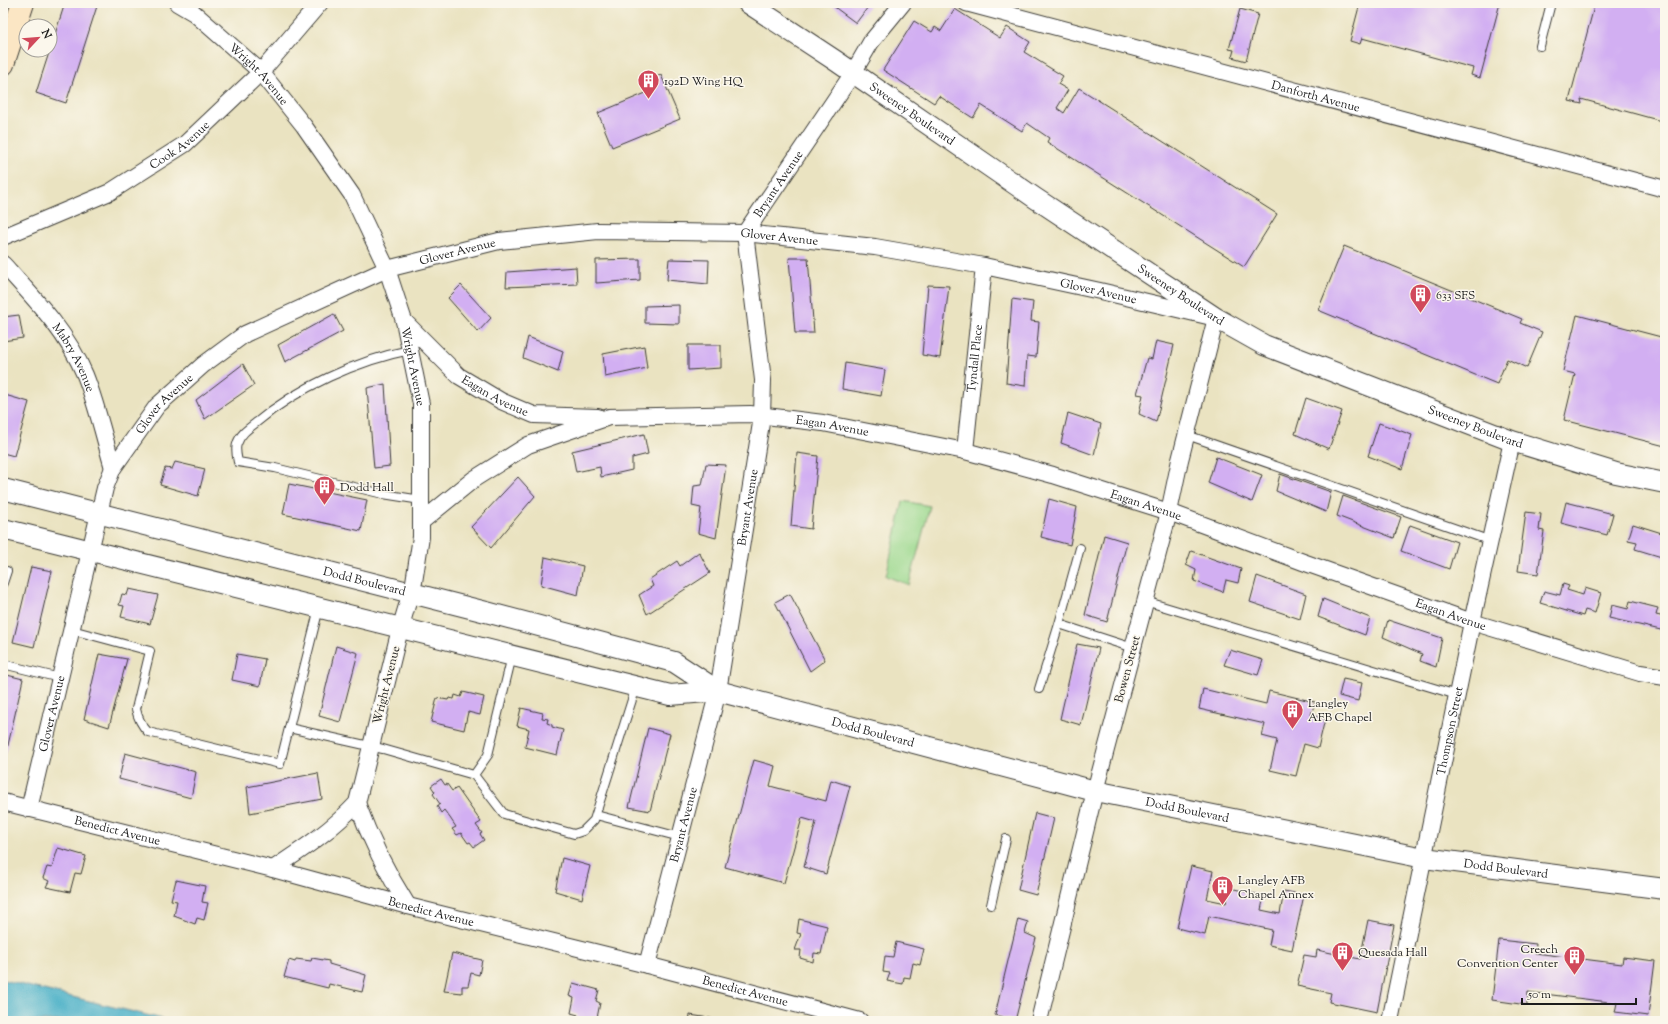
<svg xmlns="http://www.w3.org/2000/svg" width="1668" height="1024" font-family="'Sorts Mill Goudy',serif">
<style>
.green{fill:#9bd88d;stroke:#5c7a54}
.water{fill:#48b0c7;stroke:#326672}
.building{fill:#d2aff2}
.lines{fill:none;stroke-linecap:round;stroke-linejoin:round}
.service-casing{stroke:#3b3a35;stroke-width:10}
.minor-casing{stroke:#3b3a35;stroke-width:18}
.tertiary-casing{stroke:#3b3a35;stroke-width:22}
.secondary-casing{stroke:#3b3a35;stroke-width:24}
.service{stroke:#fff;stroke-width:8}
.minor{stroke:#fff;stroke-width:16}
.tertiary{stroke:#fff;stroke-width:20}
.secondary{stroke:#fbe6c4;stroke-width:22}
.labels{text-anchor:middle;stroke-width:3;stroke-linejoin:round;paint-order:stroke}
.street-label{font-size:12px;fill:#1c1c1c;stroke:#fbf7ec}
.poi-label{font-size:12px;fill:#1c1c1c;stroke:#fbf7ec;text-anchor:start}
</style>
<rect width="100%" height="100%" fill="#fbf7ec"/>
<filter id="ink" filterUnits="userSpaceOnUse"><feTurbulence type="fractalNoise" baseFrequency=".025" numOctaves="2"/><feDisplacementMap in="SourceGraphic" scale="8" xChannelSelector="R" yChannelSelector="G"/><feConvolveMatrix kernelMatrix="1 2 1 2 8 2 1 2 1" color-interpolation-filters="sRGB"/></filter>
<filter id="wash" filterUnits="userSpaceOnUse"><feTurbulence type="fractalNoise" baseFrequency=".012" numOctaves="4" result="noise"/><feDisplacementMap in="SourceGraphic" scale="16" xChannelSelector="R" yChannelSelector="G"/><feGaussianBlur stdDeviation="0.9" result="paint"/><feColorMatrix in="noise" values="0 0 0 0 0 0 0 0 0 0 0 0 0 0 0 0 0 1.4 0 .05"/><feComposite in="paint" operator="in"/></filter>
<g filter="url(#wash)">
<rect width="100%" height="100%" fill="#eae3c1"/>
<!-- green -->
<path class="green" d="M 903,501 L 930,506 L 909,585 L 886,576 Z"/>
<!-- water -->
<path class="water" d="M 3,980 L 171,1021 L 3,1021 Z"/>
<g id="blocks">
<!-- building -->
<path class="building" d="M 65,3 L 98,3 L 66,103 L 36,93 Z
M 829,3 L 871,3 L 856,23 Z
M 1360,3 L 1500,3 L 1480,78 L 1471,75 L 1473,68 L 1362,38 L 1360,44 L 1350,41 Z
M 1595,3 L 1665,3 L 1665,122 L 1581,99 L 1582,104 L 1569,101 Z
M 955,9 L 1000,38 L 1007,27 L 1030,42 L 1024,52 L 1063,76 L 1058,84 L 1068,90 L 1057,108 L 1064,113 L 1079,88 L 1277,214 L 1244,267 L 1047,142 L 1049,138 L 1027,123 L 1022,131 L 981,105 L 973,118 L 939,96 L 934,103 L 883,70 L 914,21 L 932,32 L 935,27 L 941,31 Z
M 1240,9 L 1258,14 L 1246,61 L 1232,57 L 1234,50 L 1229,49 Z
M 661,75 L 680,119 L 612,147 L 598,113 L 653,90 L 648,80 Z
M 1344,246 L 1522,319 L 1520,323 L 1542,332 L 1527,368 L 1507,359 L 1497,384 L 1318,310 Z
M 789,258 L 808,258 L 814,333 L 795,333 Z
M 640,259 L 640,280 L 596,283 L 596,260 Z
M 669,259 L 709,260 L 708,284 L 667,280 Z
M 576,267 L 577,284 L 506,287 L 507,272 Z
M 461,285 L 491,318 L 478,332 L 448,298 Z
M 928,285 L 949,286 L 940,358 L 922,355 Z
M 1012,299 L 1033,302 L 1031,321 L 1039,322 L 1036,357 L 1027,356 L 1025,386 L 1006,383 Z
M 679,305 L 679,324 L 645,323 L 645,306 Z
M 334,314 L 343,331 L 285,362 L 278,345 Z
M 19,315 L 23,338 L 3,341 L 3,317 Z
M 1577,315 L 1665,338 L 1665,446 L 1564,420 L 1575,374 L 1563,371 Z
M 528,337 L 563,351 L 558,372 L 523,358 Z
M 1156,341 L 1174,345 L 1156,422 L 1139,414 L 1143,395 L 1137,394 L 1147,358 L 1152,359 Z
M 688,345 L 721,345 L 721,368 L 688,370 Z
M 644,346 L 647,368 L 605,377 L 603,354 Z
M 845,363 L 885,370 L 881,396 L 842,389 Z
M 243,364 L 254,385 L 205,419 L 196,400 Z
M 385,384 L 390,466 L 374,468 L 367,388 Z
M 5,395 L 29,402 L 14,456 L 3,453 L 3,401 Z
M 1306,398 L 1342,411 L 1329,449 L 1295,434 Z
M 1068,413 L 1101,424 L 1094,455 L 1061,443 Z
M 1379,423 L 1412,435 L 1402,469 L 1368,456 Z
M 644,434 L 648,454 L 632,458 L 632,470 L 601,477 L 600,467 L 576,472 L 572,451 Z
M 797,453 L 818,456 L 811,529 L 791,526 Z
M 1216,457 L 1262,475 L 1252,502 L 1208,483 Z
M 175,462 L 205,469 L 198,496 L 160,485 L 165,468 L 172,469 Z
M 706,464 L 726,465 L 716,538 L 698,533 L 701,508 L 692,506 L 694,486 L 702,485 Z
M 1280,474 L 1331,492 L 1326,512 L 1276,491 Z
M 518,477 L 535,496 L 491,548 L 471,527 Z
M 289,484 L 367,500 L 361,531 L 283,514 Z
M 1343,496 L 1401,517 L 1394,538 L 1337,516 Z
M 1049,499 L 1077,507 L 1070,545 L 1041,537 Z
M 1566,502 L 1613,514 L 1607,535 L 1561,523 Z
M 1526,512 L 1541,514 L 1539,530 L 1544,531 L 1538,574 L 1518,571 Z
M 1633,524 L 1665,534 L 1665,558 L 1635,549 L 1637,542 L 1628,540 Z
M 1410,525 L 1457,542 L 1449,569 L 1401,551 Z
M 1104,535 L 1127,542 L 1107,622 L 1085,615 Z
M 1191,551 L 1241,569 L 1238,583 L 1226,580 L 1223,592 L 1194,581 L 1196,570 L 1186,565 Z
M 699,552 L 710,573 L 647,614 L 639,595 L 653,586 L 650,579 L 677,561 L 680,566 Z
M 545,557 L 583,566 L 578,595 L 541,585 Z
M 31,567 L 52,571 L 34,647 L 13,642 Z
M 1257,576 L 1306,594 L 1300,619 L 1250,602 Z
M 1563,584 L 1569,586 L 1567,590 L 1583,595 L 1585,588 L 1601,593 L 1595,613 L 1585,610 L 1583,616 L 1540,603 L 1544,591 L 1560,595 Z
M 129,589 L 158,595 L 150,624 L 121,617 L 124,606 L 119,605 L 122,594 L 127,595 Z
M 790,594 L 825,660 L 810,671 L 775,602 Z
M 1323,599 L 1370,618 L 1365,635 L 1318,617 Z
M 1630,601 L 1658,608 L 1656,615 L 1665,617 L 1665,631 L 1609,618 L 1612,605 L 1628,609 Z
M 1388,620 L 1442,638 L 1436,667 L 1420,661 L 1422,654 L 1383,637 Z
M 1077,644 L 1099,648 L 1081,725 L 1060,719 Z
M 336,646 L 358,653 L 340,722 L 319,716 Z
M 1230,650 L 1263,660 L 1258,675 L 1224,665 Z
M 99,654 L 127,659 L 109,727 L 84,719 Z
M 237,654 L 265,659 L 260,686 L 232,680 Z
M 3,674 L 23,679 L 6,754 L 3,753 Z
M 1343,679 L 1362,683 L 1358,701 L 1339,696 Z
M 1203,689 L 1266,704 L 1269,691 L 1315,702 L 1311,715 L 1325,719 L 1318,748 L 1304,744 L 1296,776 L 1270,770 L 1277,740 L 1262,736 L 1265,724 L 1199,709 Z
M 463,692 L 484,697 L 480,715 L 468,712 L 464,730 L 431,722 L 437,698 L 448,700 L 449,698 L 454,699 L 455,695 L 461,697 Z
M 521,708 L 543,713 L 542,718 L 548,719 L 547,723 L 552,725 L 552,727 L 563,730 L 557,755 L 525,747 L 529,729 L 517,726 Z
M 648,728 L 670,734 L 650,811 L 629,807 Z
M 125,753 L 196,772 L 191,798 L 119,779 Z
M 754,760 L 775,766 L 770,786 L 826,801 L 831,780 L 850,786 L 826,874 L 804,867 L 816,822 L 802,818 L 784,883 L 725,867 Z
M 318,773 L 322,799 L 250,813 L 247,787 Z
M 441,779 L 445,785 L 447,784 L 452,791 L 457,788 L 481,822 L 476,825 L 482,833 L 480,834 L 484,840 L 474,847 L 470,842 L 468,843 L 461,833 L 457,835 L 452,829 L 456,827 L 450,818 L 444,810 L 441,813 L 437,806 L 440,804 L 433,794 L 435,792 L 431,786 Z
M 1035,813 L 1054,818 L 1036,895 L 1018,890 Z
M 58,848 L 86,856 L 81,874 L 75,873 L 70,892 L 46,887 L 49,881 L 43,878 L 47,867 L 52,868 Z
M 562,858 L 590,866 L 582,899 L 555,891 Z
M 1191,866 L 1213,871 L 1207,899 L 1226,903 L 1230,888 L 1264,896 L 1261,910 L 1280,914 L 1284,891 L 1304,895 L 1292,950 L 1269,945 L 1272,930 L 1209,916 L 1205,935 L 1177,928 Z
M 176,880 L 205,886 L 202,902 L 208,903 L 204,920 L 197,918 L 195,924 L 174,916 L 177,901 L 171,900 Z
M 799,919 L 827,926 L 821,954 L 814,953 L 813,962 L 800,958 L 801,950 L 795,950 L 801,934 L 797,933 Z
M 1018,919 L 1028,922 L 1025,933 L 1036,938 L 1015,1021 L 995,1015 Z
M 1368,920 L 1394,925 L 1377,1012 L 1329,1002 L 1331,993 L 1297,986 L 1304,955 L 1316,957 L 1317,950 L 1360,959 Z
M 1499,940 L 1536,944 L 1535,953 L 1622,964 L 1623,957 L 1655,961 L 1648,1016 L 1615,1012 L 1617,1003 L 1528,992 L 1527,1005 L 1492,1000 Z
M 896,942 L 924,949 L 920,965 L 913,963 L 910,978 L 904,977 L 903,984 L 887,981 L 890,973 L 883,972 L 885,956 L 893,957 Z
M 452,953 L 482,960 L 479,975 L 471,973 L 468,986 L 462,986 L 462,993 L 444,991 Z
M 312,958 L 329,961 L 329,964 L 366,975 L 362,992 L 329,984 L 328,988 L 284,977 L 289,960 L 295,962 L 296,959 L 311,961 Z
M 573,983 L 599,990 L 596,1001 L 600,1003 L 597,1018 L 591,1017 L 590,1021 L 576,1021 L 578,1015 L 571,1013 L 574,998 L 569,996 Z
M 690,1015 L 722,1020 L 722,1021 L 689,1021 Z"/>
</g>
</g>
<g filter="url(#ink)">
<use href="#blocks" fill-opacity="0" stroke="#3b3a35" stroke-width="1"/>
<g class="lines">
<defs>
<path id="service" d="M 1540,46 L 1551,3
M 410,350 C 358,360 297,388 257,422 C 249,428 240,434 237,444 C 235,449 237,457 238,462 L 275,468 L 383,494 L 421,500
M 1187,435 L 1491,541
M 3,583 L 7,571
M 1145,601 L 1457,695
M 319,608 L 289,728 L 383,749 L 474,775 L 488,755 L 512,656
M 1059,624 L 1080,548
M 72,630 L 150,651 L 136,709 C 138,719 141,725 148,732 L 280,764 L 289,728
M 3,664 L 60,678
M 1039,689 L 1059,624 L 1133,648
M 474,775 L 504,814 L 574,834 L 583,831 L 594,820 L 636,687
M 596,815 L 680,837
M 991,905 L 1006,839"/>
<g id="minor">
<path id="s1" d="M 177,3 L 194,13 L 261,72 L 304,126 L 352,195 L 387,269 L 404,321 L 421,404 L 421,537 L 414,582 L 400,629 L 357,803 C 332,830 303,849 273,869"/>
<path id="s2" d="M 966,3 L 1665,189"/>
<path id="s3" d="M 3,237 L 110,192 L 185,144 L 261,72 L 320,3"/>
<path id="s4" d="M 3,264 C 34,298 67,332 85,375 C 97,405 104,437 113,468"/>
<path id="s5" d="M 404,321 L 459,376 L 501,401 L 534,415 L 598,417"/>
<path id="s6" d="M 965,451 L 984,266"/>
<path id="s7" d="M 421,522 L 474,479 L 528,445 L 609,417 L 750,414 L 823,423 L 965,451 L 1053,475 L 1169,512 L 1303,562 L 1472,622 L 1640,673 L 1665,677"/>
<path id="s8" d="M 3,802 L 273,869 L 408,906 L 647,965 L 860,1021"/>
<path d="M 357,803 C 370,839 387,873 408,906"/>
<path id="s9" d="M 29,809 L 105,488 L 113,468 L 157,406 L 203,365 L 245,334 L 387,269 L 499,241 L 598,231 L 745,233 L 875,247 L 984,266 L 1100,291 L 1216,318 L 1180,460 L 1169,512 L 1095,791 L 1039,1021"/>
<path id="s10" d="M 647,965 L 718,691 L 762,417 L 763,380 L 745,233 L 853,73 L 871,42 L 903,3"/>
<path id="s11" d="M 1390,1021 L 1472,622 L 1512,441"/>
</g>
<g id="tertiary">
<path id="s12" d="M 748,3 L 836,61 L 1035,198 L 1216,318 L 1264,345 L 1512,441 L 1616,473 L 1665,483"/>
<path id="s13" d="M 3,489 L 490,613 L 674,662 L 718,691 L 1095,791 L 1424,858 L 1665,889"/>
<path d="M 3,529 L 670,695 L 718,691"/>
</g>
<path id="secondary" d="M 3,64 L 23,3"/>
</defs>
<!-- service casing -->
<use href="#service" class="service-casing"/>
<!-- minor casing -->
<use href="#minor" class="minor-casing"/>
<!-- tertiary casing -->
<use href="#tertiary" class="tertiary-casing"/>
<!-- secondary casing -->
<use href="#secondary" class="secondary-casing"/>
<!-- service -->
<use href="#service" class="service"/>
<!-- minor -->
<use href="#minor" class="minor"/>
<!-- tertiary -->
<use href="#tertiary" class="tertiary"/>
<!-- secondary -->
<use href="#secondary" class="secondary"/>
</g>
</g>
<!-- icons -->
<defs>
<symbol id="building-pin" viewBox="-11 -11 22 30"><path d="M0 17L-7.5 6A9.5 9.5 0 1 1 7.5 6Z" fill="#d1495b" stroke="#fbf7ec"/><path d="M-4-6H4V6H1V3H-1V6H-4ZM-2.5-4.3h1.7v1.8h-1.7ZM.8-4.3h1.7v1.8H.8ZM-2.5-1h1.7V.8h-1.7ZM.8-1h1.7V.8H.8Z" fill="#fff"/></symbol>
</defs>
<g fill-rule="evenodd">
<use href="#building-pin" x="636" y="68" width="25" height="34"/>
<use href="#building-pin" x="1408" y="282" width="25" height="34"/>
<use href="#building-pin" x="312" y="474" width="25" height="34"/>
<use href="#building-pin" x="1280" y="698" width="25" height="34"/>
<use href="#building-pin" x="1210" y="874" width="25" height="34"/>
<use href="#building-pin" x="1330" y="940" width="25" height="34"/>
<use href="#building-pin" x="1562" y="944" width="25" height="34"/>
</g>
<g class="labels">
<!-- street labels -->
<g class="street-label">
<text dy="4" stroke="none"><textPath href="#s1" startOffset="109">Wright Avenue</textPath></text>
<text dy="4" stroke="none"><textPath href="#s2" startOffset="362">Danforth Avenue</textPath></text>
<text dy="4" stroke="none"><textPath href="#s12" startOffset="198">Sweeney Boulevard</textPath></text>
<text dy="4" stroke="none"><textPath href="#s3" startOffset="200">Cook Avenue</textPath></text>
<text dy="4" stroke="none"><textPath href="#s10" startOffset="805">Bryant Avenue</textPath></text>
<text dy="4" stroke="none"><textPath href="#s9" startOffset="1094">Glover Avenue</textPath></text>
<text dy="4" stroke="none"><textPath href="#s9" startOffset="770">Glover Avenue</textPath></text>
<text dy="4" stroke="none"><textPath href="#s9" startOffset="1418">Glover Avenue</textPath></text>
<text dy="4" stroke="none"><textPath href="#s12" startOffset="522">Sweeney Boulevard</textPath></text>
<text dy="4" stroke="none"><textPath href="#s4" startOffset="118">Mabry Avenue</textPath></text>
<text dy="4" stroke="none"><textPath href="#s6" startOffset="93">Tyndall Place</textPath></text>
<text dy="4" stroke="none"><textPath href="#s1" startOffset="445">Wright Avenue</textPath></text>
<text dy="4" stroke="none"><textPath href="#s5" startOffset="119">Eagan Avenue</textPath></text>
<text dy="4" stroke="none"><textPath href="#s9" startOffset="434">Glover Avenue</textPath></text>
<text dy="4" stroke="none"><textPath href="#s7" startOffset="442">Eagan Avenue</textPath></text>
<text dy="4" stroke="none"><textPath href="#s12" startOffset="846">Sweeney Boulevard</textPath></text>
<text dy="4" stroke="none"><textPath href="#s7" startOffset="766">Eagan Avenue</textPath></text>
<text dy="4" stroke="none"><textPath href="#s10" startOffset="469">Bryant Avenue</textPath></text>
<text dy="4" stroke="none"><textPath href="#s13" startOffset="373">Dodd Boulevard</textPath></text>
<text dy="4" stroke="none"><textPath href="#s7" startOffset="1090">Eagan Avenue</textPath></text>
<text transform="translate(1127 669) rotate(-75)" y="4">Bowen Street</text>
<text transform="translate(386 685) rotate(-76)" y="4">Wright Avenue</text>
<text dy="4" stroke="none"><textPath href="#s9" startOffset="98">Glover Avenue</textPath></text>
<text dy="4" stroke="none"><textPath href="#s11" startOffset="296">Thompson Street</textPath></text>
<text dy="4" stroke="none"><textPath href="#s13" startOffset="906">Dodd Boulevard</textPath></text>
<text dy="4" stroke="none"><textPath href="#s13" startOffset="1230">Dodd Boulevard</textPath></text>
<text dy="4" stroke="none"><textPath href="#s10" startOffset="145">Bryant Avenue</textPath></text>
<text dy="4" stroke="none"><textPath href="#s8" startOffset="118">Benedict Avenue</textPath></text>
<text dy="4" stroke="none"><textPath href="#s13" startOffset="1554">Dodd Boulevard</textPath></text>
<text dy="4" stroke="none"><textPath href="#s8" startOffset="442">Benedict Avenue</textPath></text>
<text dy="4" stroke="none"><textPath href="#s8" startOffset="766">Benedict Avenue</textPath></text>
</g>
<!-- poi labels -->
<g class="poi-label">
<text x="664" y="85">192D Wing HQ</text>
<text x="1436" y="299">633 SFS</text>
<text x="340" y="491">Dodd Hall</text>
<text x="1308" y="707">Langley<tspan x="1308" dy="14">AFB Chapel</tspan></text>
<text x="1238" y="884">Langley AFB<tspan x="1238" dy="14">Chapel Annex</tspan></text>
<text x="1558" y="953" text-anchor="end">Creech<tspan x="1558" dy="14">Convention Center</tspan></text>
<text x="1358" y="956">Quesada Hall</text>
</g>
</g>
<!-- margin -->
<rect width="1668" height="1024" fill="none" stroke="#fbf7ec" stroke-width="16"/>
<!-- north arrow -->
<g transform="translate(38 38) rotate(64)"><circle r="19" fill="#fbf7ec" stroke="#a29f99"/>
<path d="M0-3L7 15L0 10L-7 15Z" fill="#d1495b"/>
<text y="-6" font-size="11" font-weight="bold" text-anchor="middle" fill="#1c1c1c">N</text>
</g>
<!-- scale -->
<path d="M1522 998v6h114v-6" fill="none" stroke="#1c1c1c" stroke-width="2"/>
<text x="1528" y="998" font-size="12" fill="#1c1c1c" stroke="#fbf7ec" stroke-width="3" paint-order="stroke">50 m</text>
</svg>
